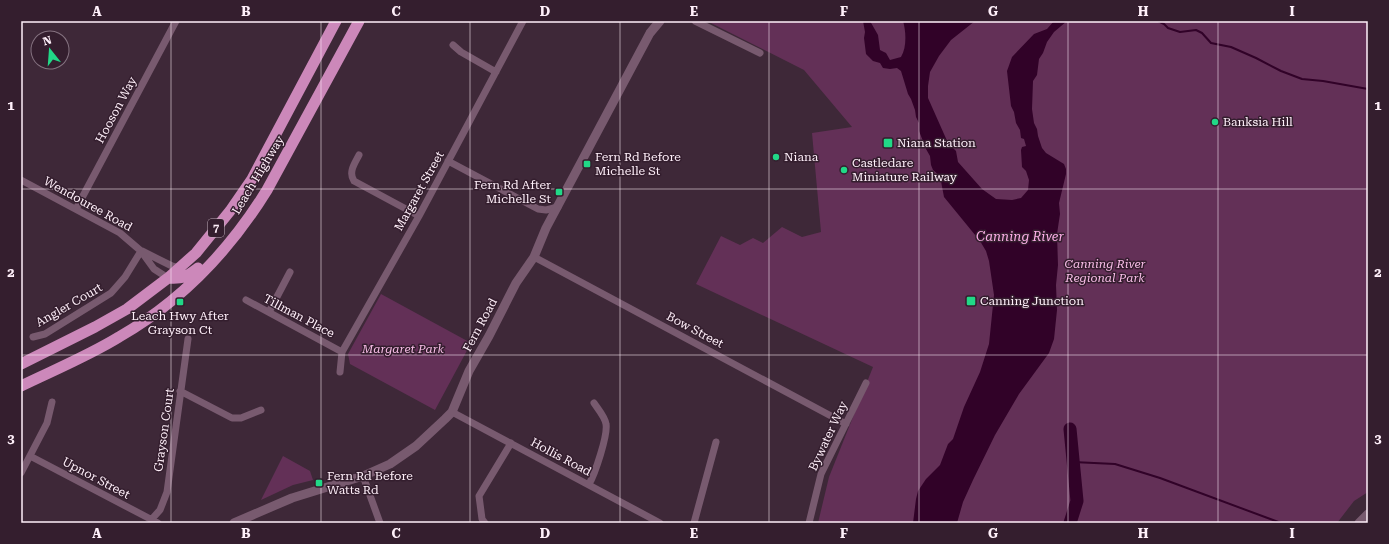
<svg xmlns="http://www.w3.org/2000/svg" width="1389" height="544" font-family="'Roboto Serif',serif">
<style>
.green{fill:#633057}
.water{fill:#310228}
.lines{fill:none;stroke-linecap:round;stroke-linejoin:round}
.stream{stroke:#310228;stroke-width:2}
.river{stroke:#310228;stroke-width:13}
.minor{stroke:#785a6f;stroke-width:7}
.tertiary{stroke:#785a6f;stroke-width:9}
.trunk{stroke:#cc88ba;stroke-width:11}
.grid{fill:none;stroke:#fff0fa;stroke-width:1;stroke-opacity:0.55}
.poi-dot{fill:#21d887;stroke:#341e2e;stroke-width:1.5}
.labels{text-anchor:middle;stroke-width:3;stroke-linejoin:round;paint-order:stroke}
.shield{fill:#341e2e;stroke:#c2b1bd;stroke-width:1}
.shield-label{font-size:11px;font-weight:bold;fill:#fff0fa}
.street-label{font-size:12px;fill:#fff0fa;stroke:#341e2e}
.poi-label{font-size:12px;fill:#fff0fa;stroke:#341e2e;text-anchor:start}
.park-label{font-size:12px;font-style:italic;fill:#f9bee8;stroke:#341e2e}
.water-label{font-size:13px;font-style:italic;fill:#fdb0e8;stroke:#341e2e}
.neatline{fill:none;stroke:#fff0fa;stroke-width:1.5}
.grid-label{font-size:13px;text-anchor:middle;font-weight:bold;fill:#fff0fa}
</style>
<rect width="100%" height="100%" fill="#3e2838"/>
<!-- green -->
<path class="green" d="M 707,21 L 1368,21 L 1368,492 L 1354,501 L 1337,523 L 818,523 L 829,477 L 873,367 L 696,284 L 721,236 L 740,245 L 753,238 L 763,243 L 782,227 L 802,237 L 821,232 L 812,133 L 852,127 L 804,70 Z
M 381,294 L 471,343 L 435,410 L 350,364 L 348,354 Z
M 283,456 L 310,471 L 313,480 L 293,485 L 261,500 Z"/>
<!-- water -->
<path class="water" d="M 863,21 L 870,21 L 878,35 L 880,50 L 886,53 L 890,60 L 901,57 C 907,47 906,31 903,21 L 975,21 L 951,40 L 939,56 L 930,72 L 928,86 L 928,98 L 948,143 L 956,151 L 958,162 L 982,189 L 996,199 L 1012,200 L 1021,198 L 1028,190 L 1029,180 L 1026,171 L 1022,167 L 1021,150 L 1022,147 L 1026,146 L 1024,139 L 1021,138 L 1020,130 L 1016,123 L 1014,112 L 1011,106 L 1007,71 L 1012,57 L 1034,34 L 1047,29 L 1054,21 L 1067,21 L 1054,32 L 1047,42 L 1043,53 L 1039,59 L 1037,75 L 1033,81 L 1032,109 L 1034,123 L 1037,129 L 1038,136 L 1042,148 L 1046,153 L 1064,164 L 1066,169 L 1066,174 L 1059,203 L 1060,214 L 1057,234 L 1058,265 L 1056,285 L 1057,310 L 1054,339 L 1049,353 L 1019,394 L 995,435 L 973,480 L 963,502 L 957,523 L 913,523 L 916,499 L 918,491 L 926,479 L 940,465 L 948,444 L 953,439 L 964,407 L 980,372 L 989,344 L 994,295 L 989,261 L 986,251 L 980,241 L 944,197 L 940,176 L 933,170 L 931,165 L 930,156 L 926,149 L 919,131 L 919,123 L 916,117 L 915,110 L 911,99 L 908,94 L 901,71 L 897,68 L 890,69 L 883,68 L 880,63 L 873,61 L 866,54 L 864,38 L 865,32 Z"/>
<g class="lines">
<!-- stream -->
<path class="stream" d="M 1158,21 L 1164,24 L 1168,28 L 1180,32 L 1196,30 L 1202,33 L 1211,43 L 1231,47 L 1256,58 L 1281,71 L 1302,79 L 1323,81 L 1368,89
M 1073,462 L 1115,464 L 1160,478 L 1281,523"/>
<!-- river -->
<path class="river" d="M 1070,523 L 1077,501 L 1070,429"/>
<!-- minor -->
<path class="minor" d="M 695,21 L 760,53
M 453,45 L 461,52 L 496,72
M 359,155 C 355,163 348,172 354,181 L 419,216
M 448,161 L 538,209 L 546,210 L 558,207
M 21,180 L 120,233 L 141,251 L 154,269 L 168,278
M 76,209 L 176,21
M 142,251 L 172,266 L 180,268
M 534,257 L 846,424
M 246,300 L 342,352
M 269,312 L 290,272
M 33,337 L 45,334 L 111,293 L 125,277 L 141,251
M 340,372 L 342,352 L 419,216 L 523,21
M 180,391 L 232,418 L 241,418 L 261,410
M 452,412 L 660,523
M 30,456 L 158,523
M 21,473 L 47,423 L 52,402
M 363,476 L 380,523
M 589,484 C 595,474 608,435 606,424 C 605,417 598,409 594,403
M 151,520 L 160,510 L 167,492 L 188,339
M 485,523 L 482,519 L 479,496 L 511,443
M 694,523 L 716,442
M 809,523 L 821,474 L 866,383"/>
<!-- tertiary -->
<path class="tertiary" d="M 234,523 L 292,498 L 363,476 L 390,464 L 416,446 L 445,419 L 452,412 L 469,371 L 489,336 L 516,283 L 534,257 L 546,228 L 650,33 L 660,21
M 1359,523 L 1368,514"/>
<!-- trunk -->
<path class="trunk" d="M 168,278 C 184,279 186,277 198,268
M 21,364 L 95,327 L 127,309 L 168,278 L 196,253 L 230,211 L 252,179 L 336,21
M 21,386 C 54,370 88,356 119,337 C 180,302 230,250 267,190 L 359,21"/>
</g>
<!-- grid -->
<path class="grid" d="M 171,21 L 171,523M 321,21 L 321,523M 470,21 L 470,523M 620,21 L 620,523M 769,21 L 769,523M 919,21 L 919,523M 1068,21 L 1068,523M 1218,21 L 1218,523M 21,189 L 1368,189M 21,355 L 1368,355"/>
<!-- markers -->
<g class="poi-dot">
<circle cx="1215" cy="122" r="4"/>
<rect x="883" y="138" width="10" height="10" rx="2"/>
<circle cx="776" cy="157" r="4"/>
<rect x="583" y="160" width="8" height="8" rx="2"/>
<circle cx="844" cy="170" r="4"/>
<rect x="555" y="188" width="8" height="8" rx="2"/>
<rect x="966" y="296" width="10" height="10" rx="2"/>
<rect x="176" y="298" width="8" height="8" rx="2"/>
<rect x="315" y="479" width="8" height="8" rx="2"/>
</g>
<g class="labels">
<!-- shield labels -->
<rect class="shield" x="208" y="219" width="16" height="18" rx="3"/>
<g class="shield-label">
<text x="216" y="232">7</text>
</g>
<!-- street labels -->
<g class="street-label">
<text transform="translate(116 110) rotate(-62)" y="4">Hooson Way</text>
<text transform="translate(258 175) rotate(-59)" y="4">Leach Highway</text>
<text transform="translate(419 191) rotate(-61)" y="4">Margaret Street</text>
<text transform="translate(88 204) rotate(29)" y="4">Wendouree Road</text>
<text transform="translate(69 305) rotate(-30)" y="4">Angler Court</text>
<text transform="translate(299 316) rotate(28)" y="4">Tillman Place</text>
<text transform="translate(480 325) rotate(-62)" y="4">Fern Road</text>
<text transform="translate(695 330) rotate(28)" y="4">Bow Street</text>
<text transform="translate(164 430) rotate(-82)" y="4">Grayson Court</text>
<text transform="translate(828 436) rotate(-65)" y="4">Bywater Way</text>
<text transform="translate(561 457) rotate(28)" y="4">Hollis Road</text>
<text transform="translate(96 478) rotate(28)" y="4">Upnor Street</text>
</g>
<!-- poi labels -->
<g class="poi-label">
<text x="1223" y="126">Banksia Hill</text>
<text x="897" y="147">Niana Station</text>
<text x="595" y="161">Fern Rd Before<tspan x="595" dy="14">Michelle St</tspan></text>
<text x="784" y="161">Niana</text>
<text x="852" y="167">Castledare<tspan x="852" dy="14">Miniature Railway</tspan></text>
<text x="551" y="189" text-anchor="end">Fern Rd After<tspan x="551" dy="14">Michelle St</tspan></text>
<text x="980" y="305">Canning Junction</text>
<text x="180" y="320" text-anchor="middle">Leach Hwy After<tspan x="180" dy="14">Grayson Ct</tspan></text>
<text x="327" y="480">Fern Rd Before<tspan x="327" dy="14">Watts Rd</tspan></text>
</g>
<!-- park labels -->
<g class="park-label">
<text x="1105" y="268">Canning River<tspan x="1105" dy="14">Regional Park</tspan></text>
<text x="403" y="353">Margaret Park</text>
</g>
<!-- water labels -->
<g class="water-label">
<text x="1020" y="241">Canning River</text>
</g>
</g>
<!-- border -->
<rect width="1389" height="544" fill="none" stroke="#341e2e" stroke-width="44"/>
<!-- north arrow -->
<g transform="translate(50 50) rotate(343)"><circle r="19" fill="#341e2e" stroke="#857280"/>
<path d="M0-3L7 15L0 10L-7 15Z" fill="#21d887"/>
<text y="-6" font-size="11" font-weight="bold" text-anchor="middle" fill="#fff0fa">N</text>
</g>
<rect x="22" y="22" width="1345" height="500" class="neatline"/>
<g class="grid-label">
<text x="97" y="16">A</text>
<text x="246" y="16">B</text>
<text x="396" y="16">C</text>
<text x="545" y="16">D</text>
<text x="694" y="16">E</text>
<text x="844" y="16">F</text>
<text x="993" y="16">G</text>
<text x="1143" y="16">H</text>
<text x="1292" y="16">I</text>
<text x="11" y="110">1</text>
<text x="1378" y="110">1</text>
<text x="11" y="277">2</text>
<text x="1378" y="277">2</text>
<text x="11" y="443">3</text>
<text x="1378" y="443">3</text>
<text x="97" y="538">A</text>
<text x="246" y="538">B</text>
<text x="396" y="538">C</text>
<text x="545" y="538">D</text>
<text x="694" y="538">E</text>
<text x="844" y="538">F</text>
<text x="993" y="538">G</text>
<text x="1143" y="538">H</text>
<text x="1292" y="538">I</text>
</g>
</svg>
